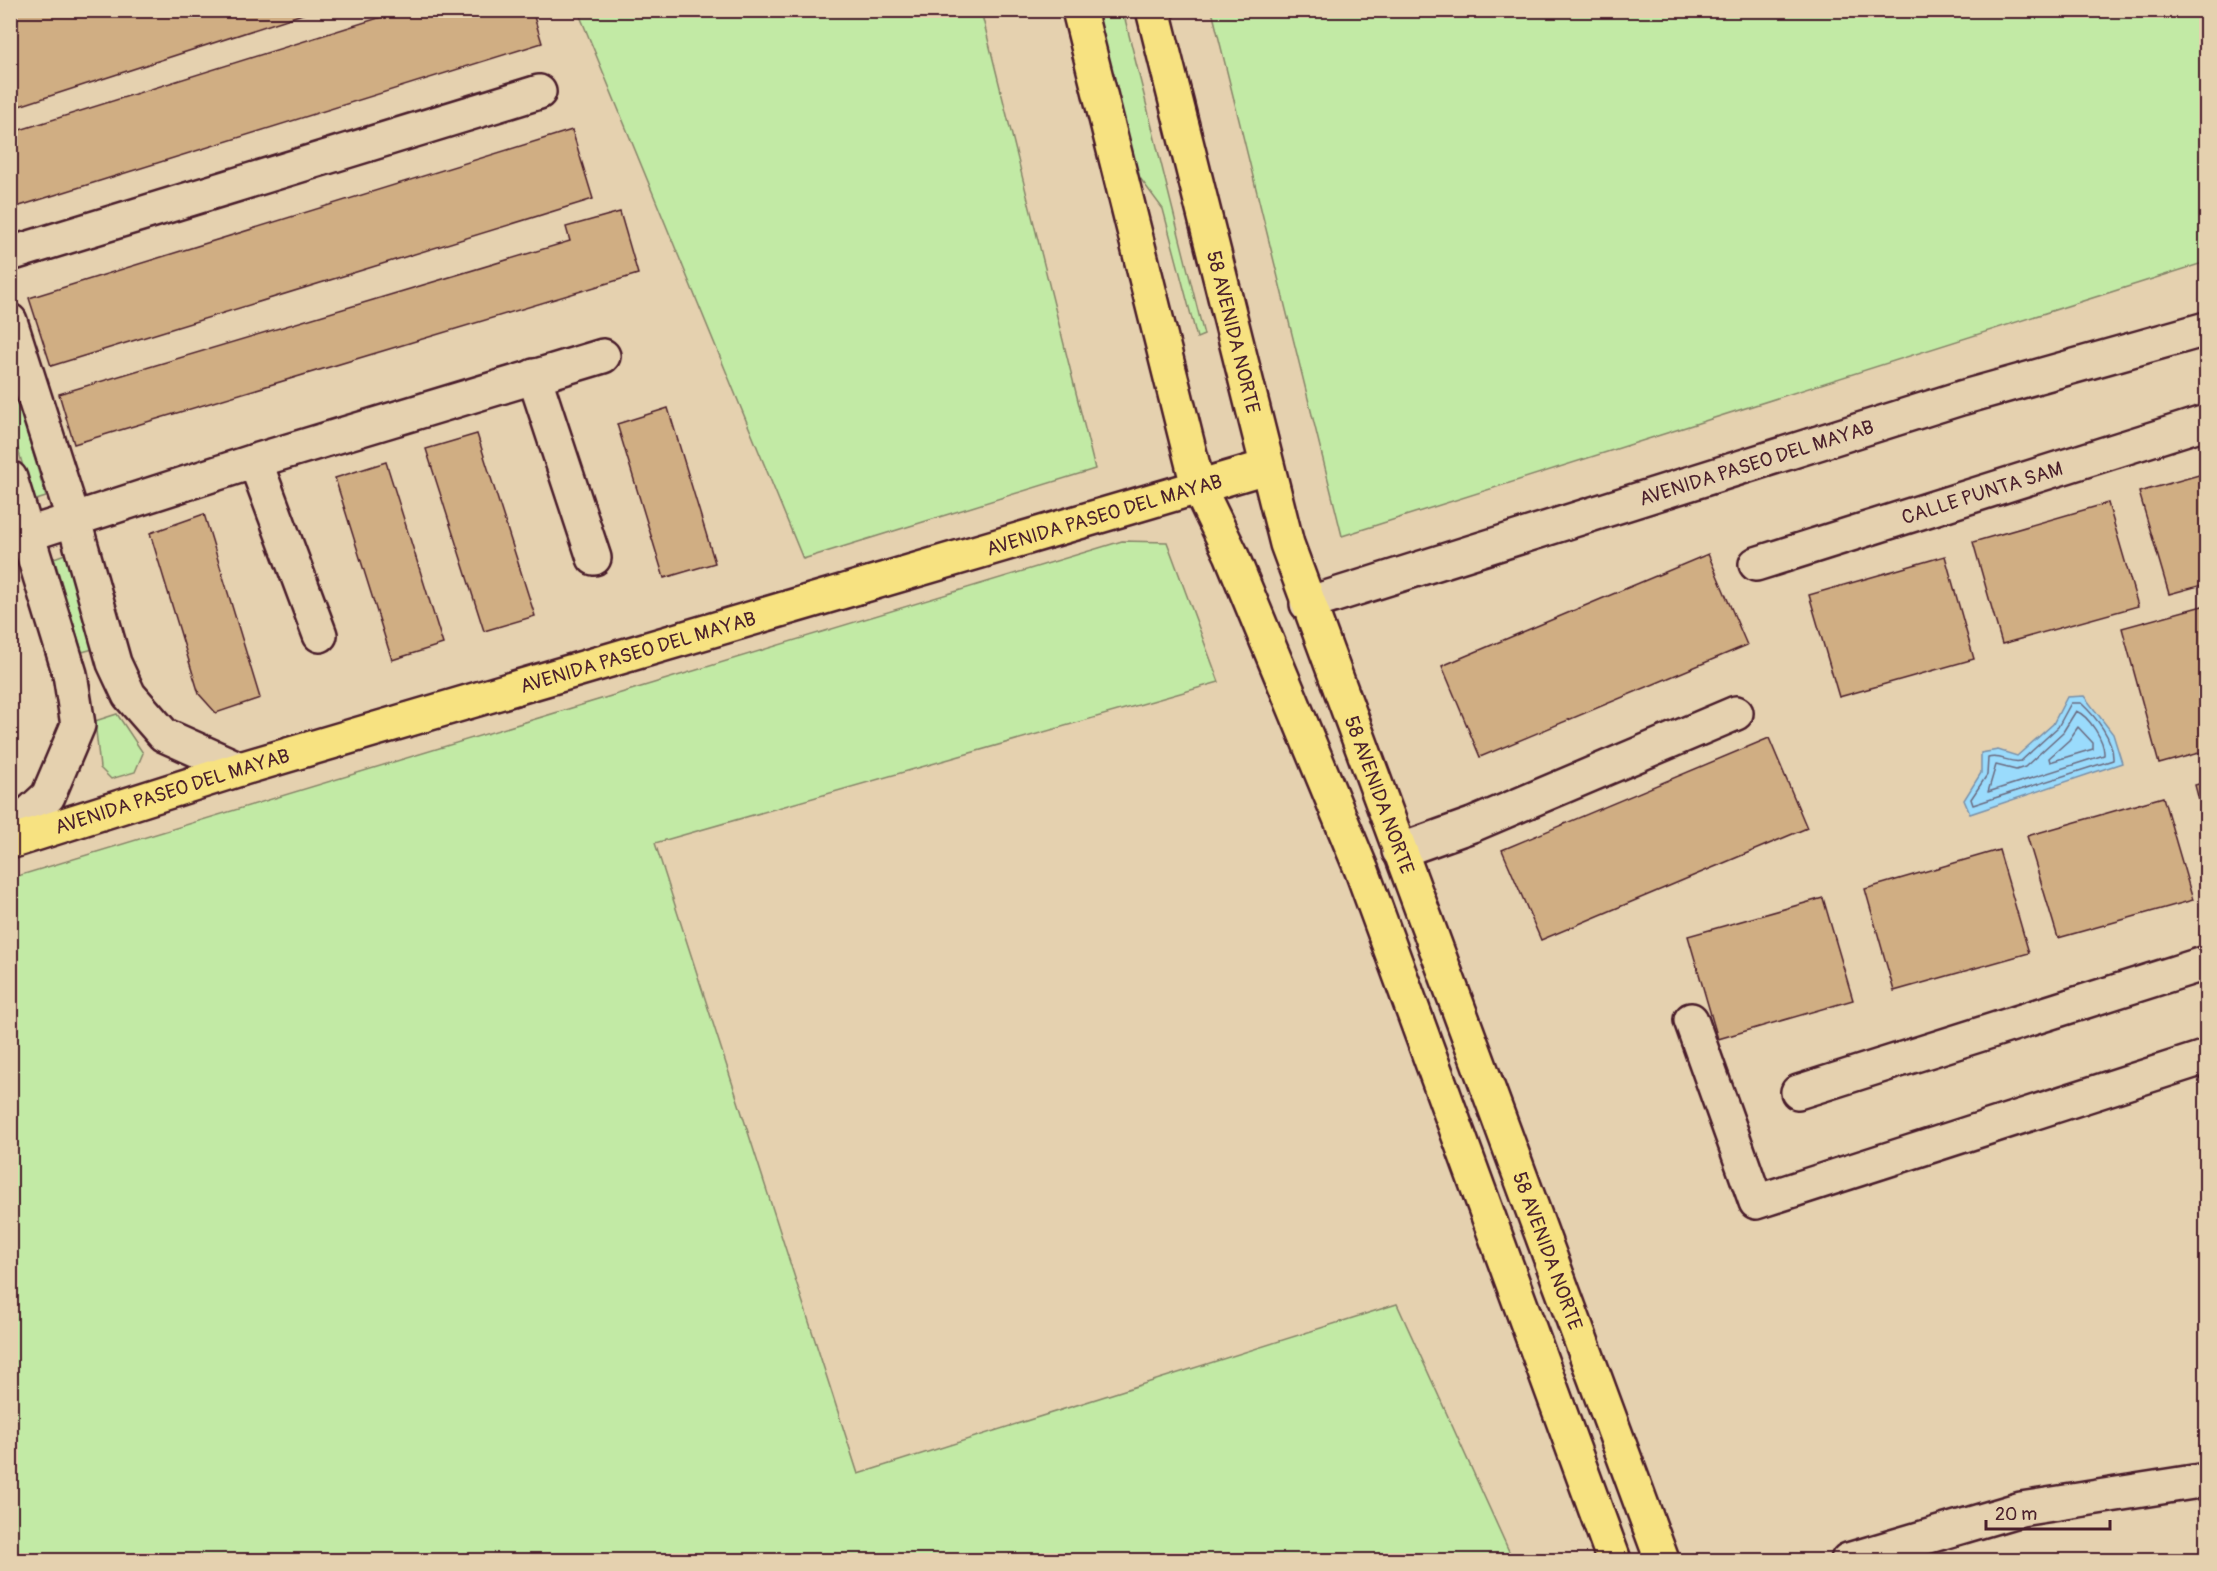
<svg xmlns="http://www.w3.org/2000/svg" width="2217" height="1571" font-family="Pangolin,sans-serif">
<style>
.green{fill:#c2eaa5;stroke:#868468;stroke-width:1.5}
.water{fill:#9adbfc;stroke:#7a90a8;stroke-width:1.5}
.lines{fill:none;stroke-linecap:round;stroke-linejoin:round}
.shore{stroke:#6a6a7f;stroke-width:1.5}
.building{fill:#d0ae83;stroke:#4a1f2b;stroke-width:1.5}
.minor-casing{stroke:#4a1f2b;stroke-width:38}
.major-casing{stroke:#4a1f2b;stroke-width:38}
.minor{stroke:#e5d1af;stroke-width:33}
.major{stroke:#f7e281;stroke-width:33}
.labels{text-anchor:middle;stroke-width:6;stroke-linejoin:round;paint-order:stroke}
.street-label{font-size:20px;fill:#4a1f2b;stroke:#e5d1af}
</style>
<rect width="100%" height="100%" fill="#e5d1af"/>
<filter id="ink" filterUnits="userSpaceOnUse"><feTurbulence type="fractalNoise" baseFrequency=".0167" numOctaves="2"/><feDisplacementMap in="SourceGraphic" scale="12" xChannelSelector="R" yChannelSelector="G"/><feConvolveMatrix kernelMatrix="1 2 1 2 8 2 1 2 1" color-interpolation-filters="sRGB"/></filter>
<g filter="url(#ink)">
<!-- green -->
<path class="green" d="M 578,11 L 981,11 L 1095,469 L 803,559 Z
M 1096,11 L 1123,11 L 1204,335 L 1197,338 L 1163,209 L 1137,174 Z
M 1212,11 L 2206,11 L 2206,262 L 1342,536 Z
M 10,376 L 46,497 L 33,501 L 11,425 Z
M 1122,541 L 1167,542 L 1219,682 L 655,843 L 858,1474 L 1397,1304 L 1513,1560 L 11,1560 L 11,878 Z
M 65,554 L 93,649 L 82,652 L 54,558 Z
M 117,714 L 143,753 L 135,772 L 111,779 L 100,768 L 95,721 Z"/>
<!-- water -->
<path class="water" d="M 2084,696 L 2113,734 L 2122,763 L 1970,814 L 1964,800 L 1981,773 L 1981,753 L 1998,750 L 2017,756 L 2053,724 L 2067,697 Z"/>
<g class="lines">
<!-- shore -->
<path class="shore" d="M 2071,703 L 2081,703 C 2096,717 2114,739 2113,760 L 1973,805 L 1971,799 L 1987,775 L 1988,758 C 2000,754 2010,764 2021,761 L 2058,727 Z
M 2076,711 C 2089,716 2105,741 2104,755 L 1988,792 L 1996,765 L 2016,770 L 2025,767 L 2063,732 Z
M 2078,727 L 2093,743 L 2093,749 L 2050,762 L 2049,758 L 2069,740 Z"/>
</g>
<!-- building -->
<path class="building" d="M 24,10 L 315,10 L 10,109 L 10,15 Z
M 404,10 L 532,10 L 542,43 L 13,208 L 10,199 L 10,133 Z
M 572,130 L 593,199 L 51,366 L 29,298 Z
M 620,212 L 638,274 L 74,444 L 59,394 L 570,241 L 566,227 Z
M 668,408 L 715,563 L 664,578 L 617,424 Z
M 477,434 L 535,616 L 484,631 L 426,449 Z
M 386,462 L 443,644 L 392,660 L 335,478 Z
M 2206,473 L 2206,584 L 2169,594 L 2139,492 Z
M 2108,503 L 2138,606 L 2002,644 L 1973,542 Z
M 204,514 L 260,698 L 216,713 L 199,694 L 150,533 Z
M 1708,554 L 1747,645 L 1480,757 L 1442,666 Z
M 1945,556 L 1974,659 L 1839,697 L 1809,595 Z
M 2206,605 L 2206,751 L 2159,764 L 2122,628 Z
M 1769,738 L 1807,828 L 1541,940 L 1502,850 Z
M 2206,782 L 2206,827 L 2195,785 Z
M 2163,797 L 2193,900 L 2058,938 L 2027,836 Z
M 1999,850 L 2029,953 L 1894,991 L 1865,889 Z
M 1823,898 L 1853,1000 L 1718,1039 L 1688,936 Z"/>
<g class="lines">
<defs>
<g id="minor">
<path d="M 10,254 L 539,92"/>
<path d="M 10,321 L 74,521 L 114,663 L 129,695 L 164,735 L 240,769"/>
<path d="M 534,376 L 594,558"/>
<path d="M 255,461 L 320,635"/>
<path d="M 10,478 L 70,674 L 78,725 L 48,796 L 10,831"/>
<path d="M 10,540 L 255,461 L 603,356"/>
<path id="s1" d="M 1756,564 L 2206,422"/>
<path id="s2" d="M 1307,604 L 1961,398 L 2206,329"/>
<path d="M 1399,851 L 1472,825 L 1736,713"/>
<path d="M 1691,1020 L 1756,1202 L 2206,1057"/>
<path d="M 1798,1092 L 2206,963"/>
<path d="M 1848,1560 L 2021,1509 L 2206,1480"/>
</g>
<g id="major">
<path d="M 1079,10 L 1198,486 L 1231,554 L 1362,871 L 1614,1560"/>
<path id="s3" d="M 1153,10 L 1287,544 L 1662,1560"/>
<path id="s4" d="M 10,842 L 240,769 L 1266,467"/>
</g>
</defs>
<!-- minor casing -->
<use href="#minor" class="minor-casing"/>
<!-- major casing -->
<use href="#major" class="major-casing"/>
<!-- minor -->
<use href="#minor" class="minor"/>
<!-- major -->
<use href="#major" class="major"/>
</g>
</g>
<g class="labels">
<!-- street labels -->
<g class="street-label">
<text dy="7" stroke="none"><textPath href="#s3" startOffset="332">58 AVENIDA NORTE</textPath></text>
<text dy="7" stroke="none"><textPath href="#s2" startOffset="471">AVENIDA PASEO DEL MAYAB</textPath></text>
<text dy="7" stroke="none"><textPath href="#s1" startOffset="237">CALLE PUNTA SAM</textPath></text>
<text dy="7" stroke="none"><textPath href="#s4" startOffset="1142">AVENIDA PASEO DEL MAYAB</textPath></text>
<text dy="7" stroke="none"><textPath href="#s4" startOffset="656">AVENIDA PASEO DEL MAYAB</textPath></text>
<text dy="7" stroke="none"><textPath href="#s4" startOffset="170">AVENIDA PASEO DEL MAYAB</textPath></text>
<text dy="7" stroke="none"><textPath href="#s3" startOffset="818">58 AVENIDA NORTE</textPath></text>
<text dy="7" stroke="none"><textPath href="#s3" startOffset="1304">58 AVENIDA NORTE</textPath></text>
</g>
</g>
<!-- margin -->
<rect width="2217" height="1571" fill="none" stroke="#e5d1af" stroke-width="36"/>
<rect x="18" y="18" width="2181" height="1535" fill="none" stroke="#4a1f2b" stroke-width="2" filter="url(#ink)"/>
<!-- scale -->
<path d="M1986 1520v9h124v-9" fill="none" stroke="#4a1f2b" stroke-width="3"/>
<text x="1995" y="1520" font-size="18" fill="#4a1f2b" stroke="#e5d1af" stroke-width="4.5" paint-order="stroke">20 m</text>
</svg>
